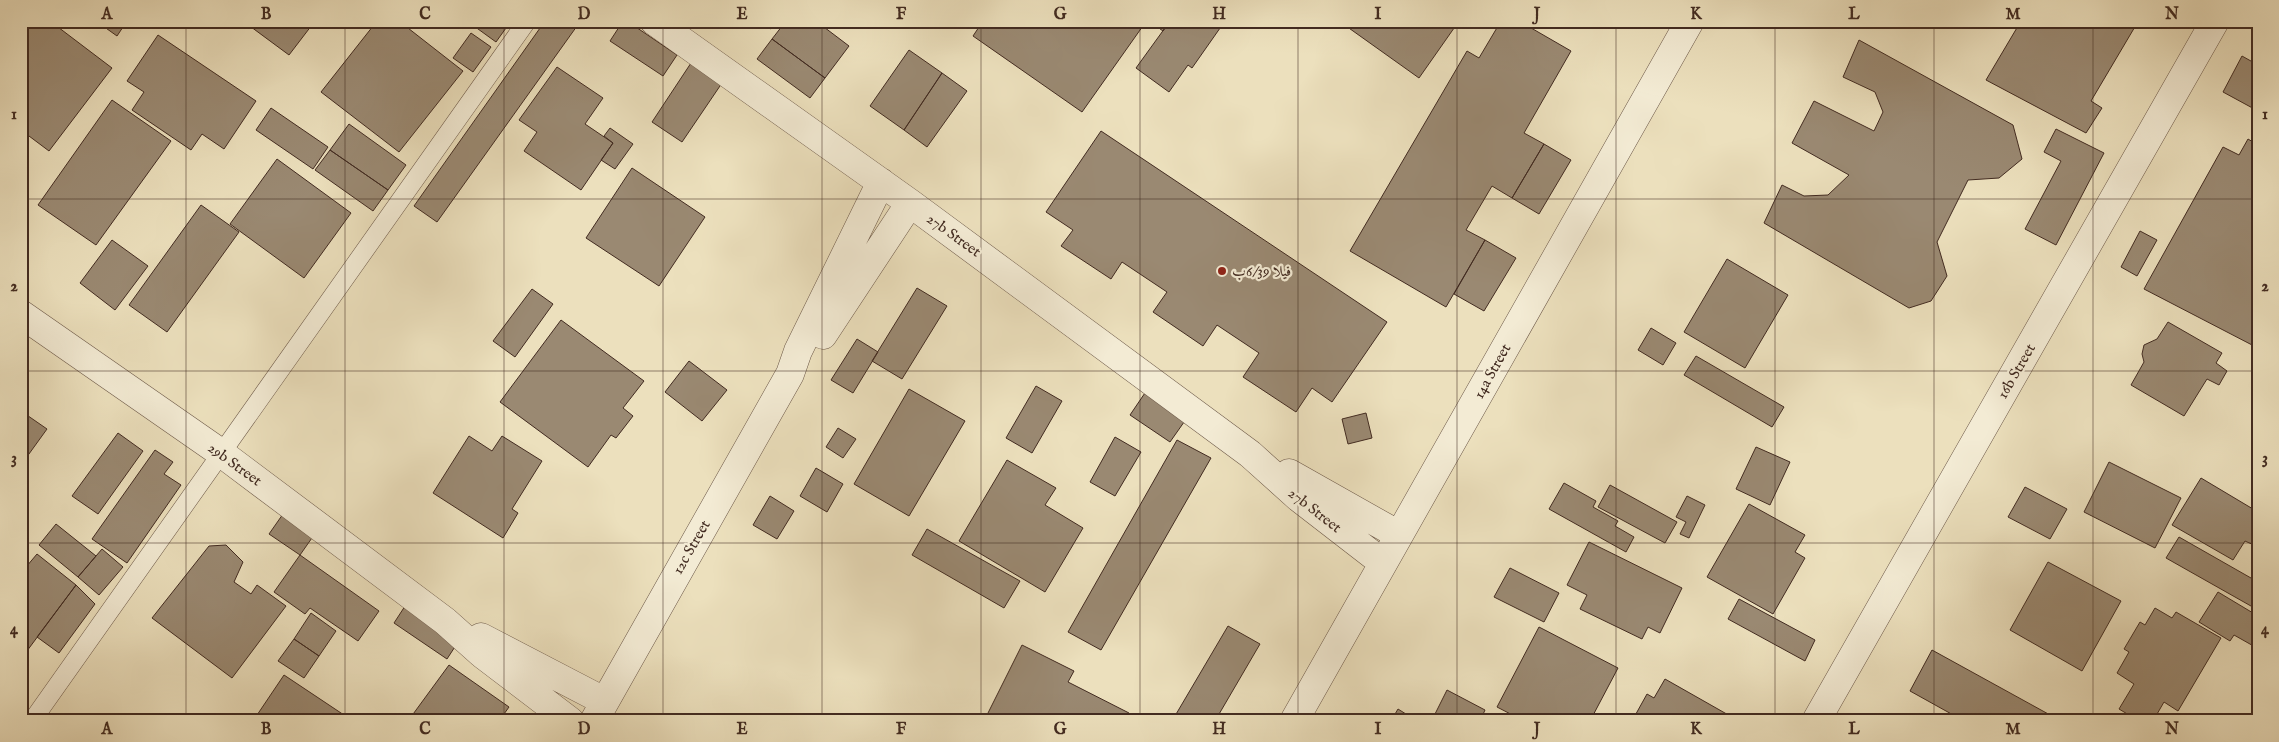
<svg xmlns="http://www.w3.org/2000/svg" width="2279" height="742" font-family="'IM FELL English',Amiri,serif">
<style>
.building{fill:#9a8972;stroke:#422b21}
.lines{fill:none;stroke-linecap:round;stroke-linejoin:round}
.service-casing{stroke:#6c5848;stroke-width:19}
.minor-casing{stroke:#6c5848;stroke-width:29}
.service{stroke:#f3ebd4;stroke-width:18}
.minor{stroke:#f3ebd4;stroke-width:28}
.grid{fill:none;stroke:#422b21;stroke-width:1;stroke-opacity:0.55}
.poi-dot{fill:#8f2418;stroke:#f3ebd4;stroke-width:2}
.labels{text-anchor:middle;stroke-width:4.5;stroke-linejoin:round;paint-order:stroke}
.street-label{font-size:15px;fill:#422b21;stroke:#f3ebd4}
.poi-label{font-size:15px;fill:#422b21;stroke:#f3ebd4;text-anchor:start}
.neatline{fill:none;stroke:#422b21;stroke-width:2}
.grid-label{font-size:16px;text-anchor:middle;font-weight:bold;fill:#422b21}
</style>
<rect width="100%" height="100%" fill="#ece0bd"/>
<filter id="stains"><feTurbulence type="fractalNoise" baseFrequency=".004" numOctaves="4"/><feColorMatrix values="0 0 0 0 .2 0 0 0 0 .09 0 0 0 0 .02 0 0 0 .5 -.17"/></filter>
<radialGradient id="worn" r=".72"><stop offset=".6" stop-color="#630" stop-opacity="0"/><stop offset="1" stop-color="#630" stop-opacity=".3"/></radialGradient>
<!-- building -->
<path class="building" d="M 33,21 L 50,21 L 112,68 L 49,151 L 21,130 L 21,37 Z
M 96,21 L 127,21 L 117,36 Z
M 243,21 L 315,21 L 289,55 Z
M 377,21 L 399,21 L 463,71 L 399,152 L 321,92 Z
M 467,21 L 511,21 L 496,42 Z
M 545,21 L 571,21 L 577,26 L 437,222 L 414,206 Z
M 623,21 L 627,21 L 677,55 L 663,76 L 610,41 Z
M 760,21 L 777,21 L 771,29 Z
M 786,21 L 816,21 L 849,46 L 825,78 L 772,39 Z
M 983,21 L 1143,21 L 1145,23 L 1082,112 L 973,36 Z
M 1149,21 L 1170,21 L 1163,31 Z
M 1170,21 L 1225,21 L 1192,68 L 1188,65 L 1169,92 L 1136,68 Z
M 1339,21 L 1459,21 L 1419,78 Z
M 1501,21 L 1519,21 L 1571,51 L 1524,133 L 1544,144 L 1512,198 L 1492,186 L 1466,230 L 1485,240 L 1446,307 L 1350,251 L 1467,51 L 1479,58 Z
M 2021,21 L 2130,21 L 2136,25 L 2091,101 L 2102,108 L 2086,133 L 1986,80 Z
M 471,33 L 491,47 L 473,72 L 453,58 Z
M 158,35 L 256,101 L 224,149 L 202,134 L 191,150 L 132,110 L 144,92 L 127,81 Z
M 772,39 L 825,78 L 810,98 L 757,59 Z
M 1859,40 L 2013,125 L 2022,159 L 1999,178 L 1968,180 L 1937,242 L 1947,276 L 1931,301 L 1909,308 L 1764,223 L 1782,185 L 1804,196 L 1828,195 L 1849,175 L 1792,143 L 1814,101 L 1874,131 L 1883,112 L 1875,92 L 1843,77 Z
M 909,50 L 942,73 L 904,130 L 870,106 Z
M 2242,56 L 2258,65 L 2258,111 L 2223,92 Z
M 691,63 L 722,83 L 682,142 L 652,122 Z
M 557,67 L 603,98 L 585,124 L 613,143 L 581,190 L 524,151 L 537,132 L 519,120 Z
M 942,73 L 967,91 L 927,147 L 904,130 Z
M 112,100 L 171,141 L 96,245 L 38,205 Z
M 271,108 L 328,147 L 313,169 L 256,130 Z
M 349,124 L 406,165 L 388,190 L 330,150 Z
M 610,128 L 633,144 L 615,169 L 601,160 L 613,143 L 604,136 Z
M 2056,129 L 2104,153 L 2056,245 L 2025,229 L 2061,161 L 2044,152 Z
M 1101,131 L 1387,322 L 1332,402 L 1312,388 L 1296,412 L 1243,377 L 1259,353 L 1217,325 L 1203,346 L 1153,312 L 1167,292 L 1122,262 L 1111,279 L 1061,246 L 1073,230 L 1046,212 Z
M 2248,139 L 2258,145 L 2258,339 L 2254,346 L 2144,289 L 2223,147 L 2239,155 Z
M 1544,144 L 1571,160 L 1539,214 L 1512,198 Z
M 330,150 L 388,190 L 373,211 L 315,170 Z
M 277,159 L 351,213 L 304,278 L 230,224 Z
M 632,168 L 705,217 L 659,286 L 586,238 Z
M 201,205 L 239,232 L 167,332 L 129,305 Z
M 2140,231 L 2157,240 L 2137,276 L 2121,267 Z
M 112,240 L 148,266 L 115,310 L 80,283 Z
M 1485,240 L 1516,258 L 1484,311 L 1454,294 Z
M 1727,259 L 1788,295 L 1745,368 L 1684,332 Z
M 917,288 L 947,306 L 902,379 L 872,361 Z
M 532,289 L 553,304 L 515,357 L 493,341 Z
M 561,320 L 644,381 L 623,408 L 633,416 L 616,438 L 611,435 L 588,467 L 500,402 Z
M 2168,322 L 2222,353 L 2216,363 L 2227,371 L 2219,385 L 2207,379 L 2184,416 L 2131,385 L 2144,362 L 2142,354 L 2144,345 L 2157,339 Z
M 1651,328 L 1676,343 L 1663,365 L 1638,350 Z
M 857,339 L 878,352 L 853,393 L 831,380 Z
M 1696,356 L 1784,407 L 1772,427 L 1684,375 Z
M 689,361 L 727,390 L 702,421 L 665,392 Z
M 1036,386 L 1062,401 L 1032,453 L 1006,438 Z
M 1149,387 L 1189,415 L 1170,442 L 1130,415 Z
M 909,389 L 965,421 L 909,516 L 854,484 Z
M 21,411 L 47,429 L 21,465 Z
M 1366,413 L 1372,438 L 1348,444 L 1342,419 Z
M 838,428 L 856,439 L 843,458 L 826,447 Z
M 118,433 L 143,451 L 98,514 L 72,496 Z
M 469,436 L 492,451 L 502,436 L 542,461 L 512,509 L 518,513 L 503,538 L 433,493 Z
M 1115,437 L 1141,452 L 1115,496 L 1090,482 Z
M 1177,440 L 1211,458 L 1101,650 L 1068,632 Z
M 1756,447 L 1790,462 L 1770,505 L 1736,489 Z
M 155,450 L 173,462 L 164,474 L 181,485 L 127,563 L 92,539 Z
M 1007,460 L 1056,488 L 1045,505 L 1083,528 L 1045,592 L 959,541 Z
M 2109,462 L 2181,498 L 2155,548 L 2084,512 Z
M 816,468 L 843,484 L 827,512 L 800,496 Z
M 2201,478 L 2258,512 L 2258,547 L 2245,541 L 2233,560 L 2172,525 Z
M 1564,483 L 1596,501 L 1593,507 L 1618,521 L 1615,526 L 1634,537 L 1626,552 L 1549,509 Z
M 1610,485 L 1677,522 L 1665,543 L 1598,507 Z
M 2025,487 L 2067,509 L 2050,539 L 2008,517 Z
M 770,496 L 794,511 L 777,539 L 753,525 Z
M 1687,496 L 1705,505 L 1689,538 L 1680,534 L 1686,522 L 1676,517 Z
M 1749,504 L 1805,535 L 1795,552 L 1805,558 L 1773,614 L 1707,577 Z
M 283,514 L 314,535 L 300,555 L 269,534 Z
M 56,524 L 96,556 L 78,577 L 39,545 Z
M 927,529 L 1020,581 L 1004,608 L 912,555 Z
M 2179,537 L 2258,582 L 2258,610 L 2166,558 Z
M 1589,542 L 1682,588 L 1660,633 L 1648,627 L 1642,639 L 1580,609 L 1587,595 L 1567,585 Z
M 226,545 L 243,562 L 234,582 L 251,594 L 257,585 L 286,606 L 232,678 L 152,618 L 209,546 Z
M 102,549 L 123,567 L 99,595 L 78,577 Z
M 37,554 L 76,585 L 21,659 L 21,573 Z
M 300,555 L 379,611 L 358,641 L 310,608 L 305,614 L 274,592 Z
M 2048,562 L 2121,601 L 2082,671 L 2010,630 Z
M 1510,568 L 1559,593 L 1544,622 L 1494,597 Z
M 76,585 L 95,604 L 59,653 L 37,637 Z
M 2218,592 L 2258,616 L 2258,658 L 2253,655 L 2257,648 L 2234,635 L 2230,641 L 2199,622 Z
M 1739,599 L 1815,640 L 1805,661 L 1728,619 Z
M 407,603 L 460,639 L 447,659 L 394,623 Z
M 2155,608 L 2172,618 L 2176,612 L 2221,638 L 2178,711 L 2164,702 L 2153,721 L 2139,721 L 2119,709 L 2134,684 L 2117,673 L 2129,652 L 2124,649 L 2140,622 L 2145,625 Z
M 311,613 L 336,631 L 319,656 L 294,639 Z
M 1228,626 L 1260,644 L 1215,721 L 1172,721 Z
M 1539,627 L 1618,668 L 1590,721 L 1524,721 L 1497,707 Z
M 294,639 L 319,656 L 304,678 L 278,661 Z
M 1022,645 L 1074,671 L 1068,682 L 1129,713 L 1125,721 L 984,721 Z
M 1932,650 L 2061,721 L 1964,721 L 1910,691 Z
M 449,665 L 509,707 L 499,721 L 408,721 Z
M 284,675 L 353,721 L 253,721 Z
M 1665,679 L 1739,721 L 1632,721 L 1647,694 L 1654,698 Z
M 1447,690 L 1485,710 L 1480,721 L 1443,721 L 1434,716 Z
M 1398,709 L 1417,721 L 1391,721 Z"/>
<g class="lines">
<defs>
<path id="service" d="M 32,721 L 527,21"/>
<path id="minor" d="M 654,21 L 910,203 L 1250,454 L 1299,498 L 1383,563
M 21,314 L 221,453 L 445,621 L 482,654 L 570,721
M 823,335 L 910,203
M 1289,473 L 1399,535
M 481,637 L 604,701
M 594,721 L 790,374 L 798,351 L 881,182
M 1294,721 L 1690,21
M 1816,721 L 2215,21"/>
</defs>
<!-- service casing -->
<use href="#service" class="service-casing"/>
<!-- minor casing -->
<use href="#minor" class="minor-casing"/>
<!-- service -->
<use href="#service" class="service"/>
<!-- minor -->
<use href="#minor" class="minor"/>
</g>
<!-- grid -->
<path class="grid" d="M 186,21 L 186,721M 345,21 L 345,721M 504,21 L 504,721M 663,21 L 663,721M 822,21 L 822,721M 981,21 L 981,721M 1140,21 L 1140,721M 1298,21 L 1298,721M 1457,21 L 1457,721M 1616,21 L 1616,721M 1775,21 L 1775,721M 1934,21 L 1934,721M 2093,21 L 2093,721M 21,199 L 2258,199M 21,371 L 2258,371M 21,543 L 2258,543"/>
<!-- markers -->
<circle class="poi-dot" cx="1222" cy="271" r="5"/>
<g class="labels">
<!-- street labels -->
<g class="street-label">
<text transform="translate(954 235) rotate(36)" y="5">27b Street</text>
<text transform="translate(1492 371) rotate(-61)" y="5">14a Street</text>
<text transform="translate(2016 371) rotate(-60)" y="5">16b Street</text>
<text transform="translate(235 464) rotate(36)" y="5">29b Street</text>
<text transform="translate(1315 510) rotate(38)" y="5">27b Street</text>
<text transform="translate(691 547) rotate(-60)" y="5">12c Street</text>
</g>
<!-- poi labels -->
<g class="poi-label">
<text x="1232" y="276">فيلا 6/39ب</text>
</g>
</g>
<!-- margin -->
<rect width="2279" height="742" fill="none" stroke="#ece0bd" stroke-width="55"/>
<rect x="28" y="28" width="2224" height="686" class="neatline"/>
<g class="grid-label">
<text x="107" y="19">A</text>
<text x="266" y="19">B</text>
<text x="425" y="19">C</text>
<text x="584" y="19">D</text>
<text x="742" y="19">E</text>
<text x="901" y="19">F</text>
<text x="1060" y="19">G</text>
<text x="1219" y="19">H</text>
<text x="1378" y="19">I</text>
<text x="1537" y="19">J</text>
<text x="1696" y="19">K</text>
<text x="1854" y="19">L</text>
<text x="2013" y="19">M</text>
<text x="2172" y="19">N</text>
<text x="14" y="119">1</text>
<text x="2265" y="119">1</text>
<text x="14" y="291">2</text>
<text x="2265" y="291">2</text>
<text x="14" y="463">3</text>
<text x="2265" y="463">3</text>
<text x="14" y="634">4</text>
<text x="2265" y="634">4</text>
<text x="107" y="734">A</text>
<text x="266" y="734">B</text>
<text x="425" y="734">C</text>
<text x="584" y="734">D</text>
<text x="742" y="734">E</text>
<text x="901" y="734">F</text>
<text x="1060" y="734">G</text>
<text x="1219" y="734">H</text>
<text x="1378" y="734">I</text>
<text x="1537" y="734">J</text>
<text x="1696" y="734">K</text>
<text x="1854" y="734">L</text>
<text x="2013" y="734">M</text>
<text x="2172" y="734">N</text>
</g>
<rect width="100%" height="100%" filter="url(#stains)"/>
<rect width="100%" height="100%" fill="url(#worn)"/>
</svg>
